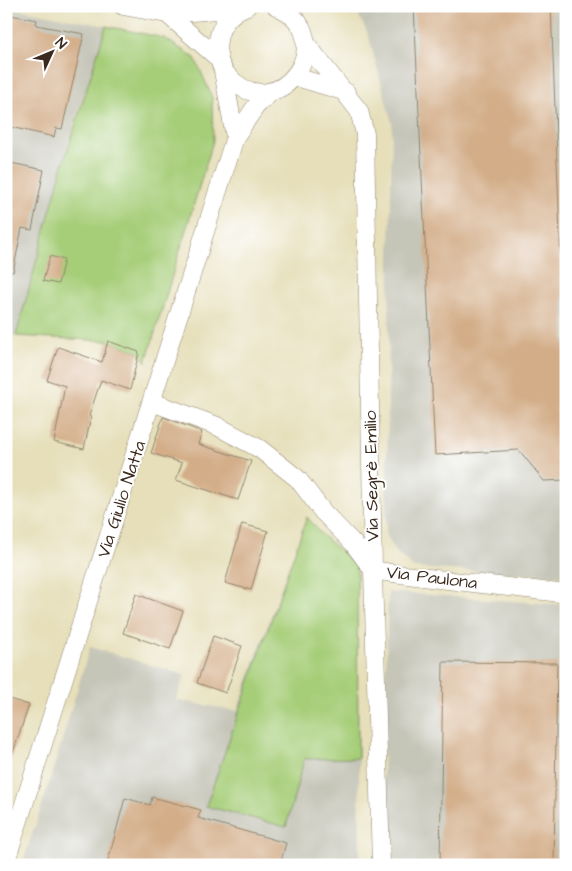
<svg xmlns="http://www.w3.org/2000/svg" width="572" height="871" font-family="'Architects Daughter',sans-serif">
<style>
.industrial{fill:#c5c5b8}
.green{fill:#a6ce78;stroke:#707c4b}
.building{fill:#d3ad88}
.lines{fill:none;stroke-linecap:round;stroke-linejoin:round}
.minor-casing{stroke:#90846c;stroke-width:19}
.minor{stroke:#fff;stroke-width:18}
.labels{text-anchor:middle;stroke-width:4;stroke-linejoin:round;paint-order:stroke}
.street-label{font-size:18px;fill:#3b2a1e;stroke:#fff}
</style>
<rect width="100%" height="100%" fill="#fff"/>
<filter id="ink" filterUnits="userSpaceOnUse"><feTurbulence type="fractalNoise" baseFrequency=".02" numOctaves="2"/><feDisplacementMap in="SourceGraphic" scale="10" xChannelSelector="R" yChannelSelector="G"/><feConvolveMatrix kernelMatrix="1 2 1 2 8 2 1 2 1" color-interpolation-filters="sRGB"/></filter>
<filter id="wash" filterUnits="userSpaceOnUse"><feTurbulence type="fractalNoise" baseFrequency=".0096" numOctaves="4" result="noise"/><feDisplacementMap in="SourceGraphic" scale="20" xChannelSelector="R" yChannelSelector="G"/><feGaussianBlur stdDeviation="1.12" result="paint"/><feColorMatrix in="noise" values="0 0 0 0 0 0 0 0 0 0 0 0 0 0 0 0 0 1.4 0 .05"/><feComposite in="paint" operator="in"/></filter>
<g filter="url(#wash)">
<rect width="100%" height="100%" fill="#e6dfba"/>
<!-- industrial -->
<path class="industrial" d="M 354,6 L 566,6 L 566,576 L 414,568 L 395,551 L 386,534 L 392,123 L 368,34 Z
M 6,7 L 106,26 L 97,57 L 74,123 L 16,336 L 6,335 Z
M 307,517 L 322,535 L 357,566 L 360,865 L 22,865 L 47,790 L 90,647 L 185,675 L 176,700 L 237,711 Z
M 388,592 L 566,605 L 566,865 L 381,865 Z"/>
<!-- green -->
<path class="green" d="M 106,26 L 164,38 L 195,58 L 212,97 L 213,141 L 146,362 L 139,352 L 108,341 L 16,336 L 62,168 Z
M 307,517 L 322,535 L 357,566 L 358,758 L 304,759 L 286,827 L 206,806 Z"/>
<g id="blocks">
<!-- building -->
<path class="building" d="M 414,6 L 551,6 L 566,390 L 566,480 L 544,481 L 519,450 L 435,455 Z
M 11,15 L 37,20 L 36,25 L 84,34 L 62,129 L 56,128 L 54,137 L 6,126 L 6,17 L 10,18 Z
M 6,162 L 44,170 L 32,230 L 22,228 L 13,272 L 6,272 Z
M 50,256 L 64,260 L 58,284 L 43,281 Z
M 108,341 L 139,352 L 130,390 L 101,380 L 89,416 L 91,417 L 84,449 L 54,442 L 65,386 L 47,380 L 58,347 L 102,362 Z
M 163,417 L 202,432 L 198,444 L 251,461 L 238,500 L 176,480 L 182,463 L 151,453 Z
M 242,524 L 268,531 L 251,590 L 225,583 Z
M 136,594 L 183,611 L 170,649 L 123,633 Z
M 213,636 L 242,646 L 226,693 L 197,683 Z
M 443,662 L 557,663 L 554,865 L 440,865 Z
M 6,698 L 29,705 L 9,764 L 6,764 Z
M 152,797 L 201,810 L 198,818 L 286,843 L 280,865 L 107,865 L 125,798 L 150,805 Z"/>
</g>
</g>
<g filter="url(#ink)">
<use href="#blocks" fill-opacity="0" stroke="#90846c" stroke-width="1"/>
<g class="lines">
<defs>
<path id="minor" d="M 123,6 L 167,14 L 241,8
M 247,6 C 235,10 224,20 220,32 C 215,46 217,63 227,75 C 277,132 346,36 276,6
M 167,14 L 218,58
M 305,42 L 359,111 L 365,134 L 373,570 L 381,865
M 223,71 L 235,137
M 296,77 L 346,92
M 152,402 L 217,426 L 260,449 L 298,479 L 323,512 L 353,543 L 373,570 C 437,581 502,585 566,594
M 6,861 L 235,137 L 256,106 L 272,91"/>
</defs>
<!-- minor casing -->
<use href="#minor" class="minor-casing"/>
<!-- minor -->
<use href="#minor" class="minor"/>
</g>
</g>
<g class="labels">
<!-- street labels -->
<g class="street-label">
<text transform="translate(371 476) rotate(-91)" y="6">Via Segrè Emilio</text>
<text transform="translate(121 499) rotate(-72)" y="6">Via Giulio Natta</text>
<text transform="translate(432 577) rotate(7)" y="6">Via Paulona</text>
</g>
</g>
<!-- margin -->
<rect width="572" height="871" fill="none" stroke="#fff" stroke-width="25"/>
<!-- north arrow -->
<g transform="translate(52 52) rotate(46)" stroke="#ffffff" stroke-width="4" paint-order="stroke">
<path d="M0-4L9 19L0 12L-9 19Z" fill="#3b2a1e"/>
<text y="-8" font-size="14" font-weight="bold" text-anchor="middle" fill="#3b2a1e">N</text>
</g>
</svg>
